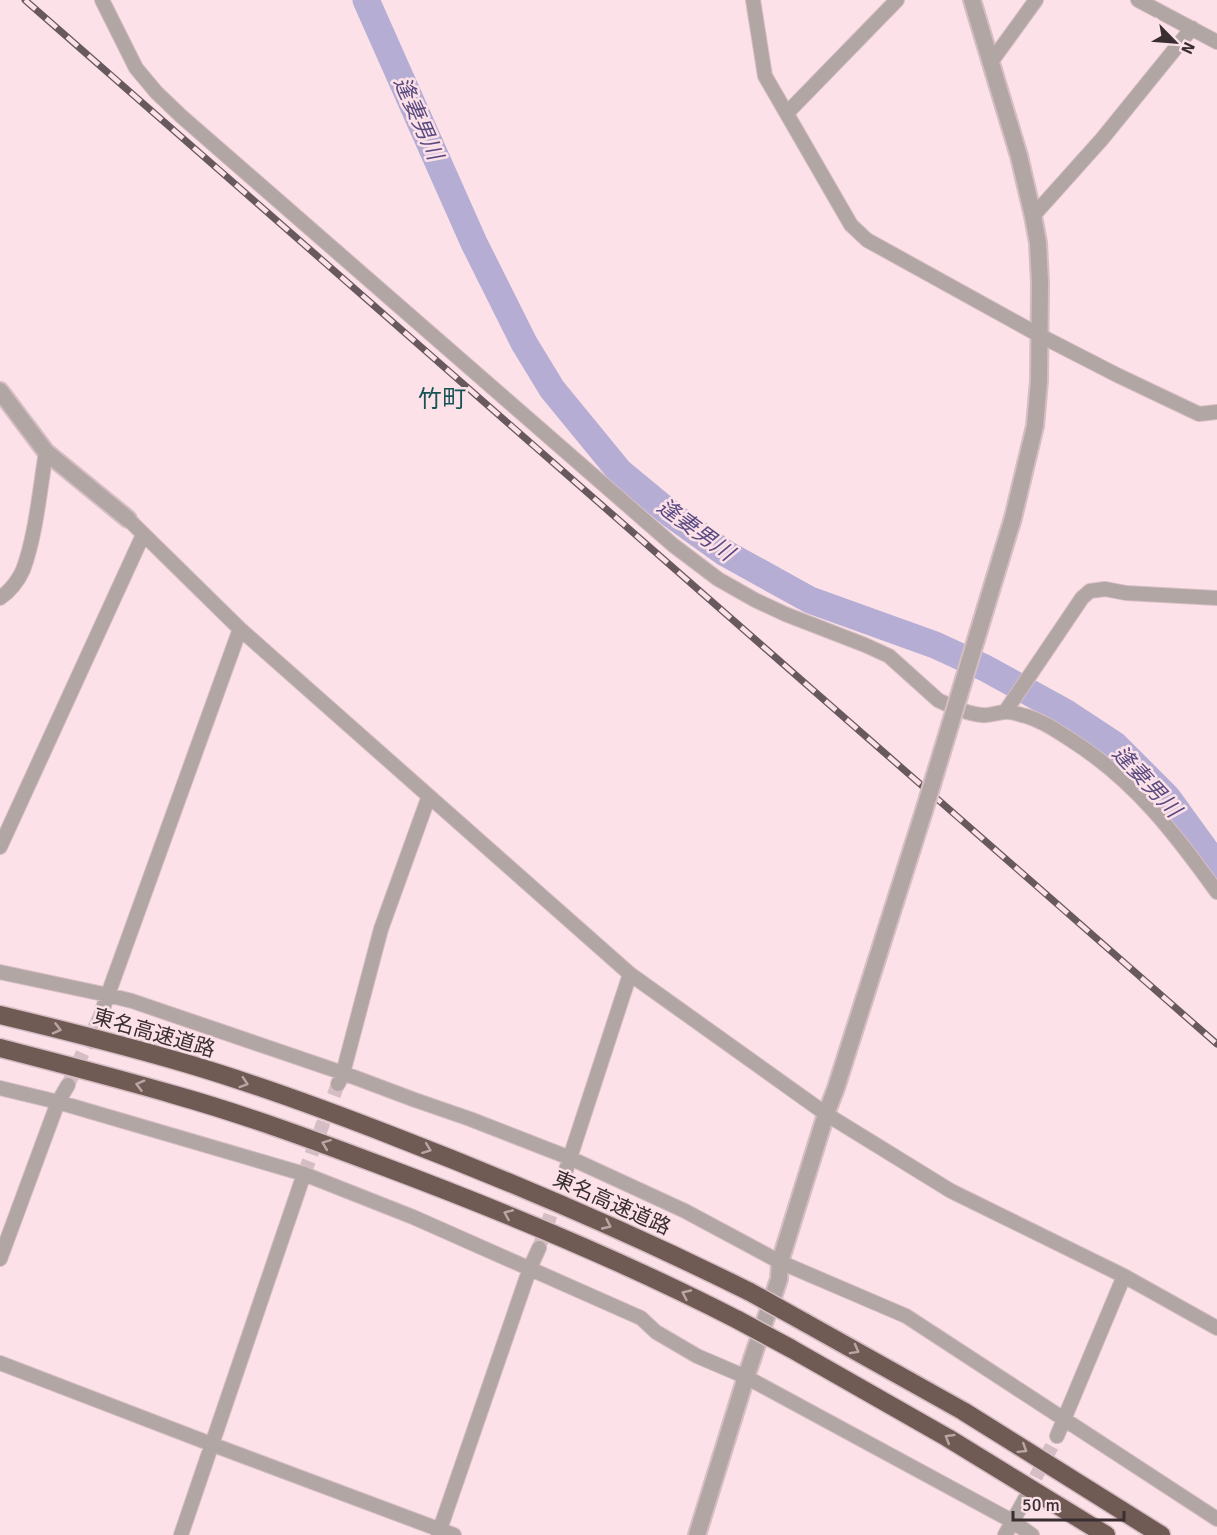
<svg xmlns="http://www.w3.org/2000/svg" width="1217" height="1535" font-family="Signika,'Noto Sans JP',sans-serif">
<style>
.lines{fill:none;stroke-linecap:round;stroke-linejoin:round}
.river{stroke:#b6add4;stroke-width:27}
.minor-tunnel{stroke:#d5bdc4;stroke-width:14;stroke-dasharray:14 7;stroke-linecap:butt}
.minor-casing{stroke:#d5bdc4;stroke-width:16}
.tertiary-casing{stroke:#d5bdc4;stroke-width:20}
.motorway-casing{stroke:#d5bdc4;stroke-width:21}
.minor{stroke:#b1a6a3;stroke-width:14}
.tertiary{stroke:#b1a6a3;stroke-width:16}
.motorway{stroke:#705a54;stroke-width:18}
.rail-casing{stroke:#67595d;stroke-width:7}
.rail{stroke:#fce1e8;stroke-width:4.5;stroke-dasharray:14;stroke-linecap:butt}
.tertiary-bridge-casing{stroke:#d5bdc4;stroke-width:20;stroke-linecap:butt}
.motorway-bridge-casing{stroke:#d5bdc4;stroke-width:21;stroke-linecap:butt}
.tertiary-bridge{stroke:#b1a6a3;stroke-width:16}
.motorway-bridge{stroke:#705a54;stroke-width:18}
.oneway{stroke:#bda4a5}
.labels{text-anchor:middle;stroke-width:5;stroke-linejoin:round;paint-order:stroke}
.street-label{font-size:21px;fill:#392f32;stroke:#fce1e8}
.water-label{font-size:22px;font-style:italic;fill:#5a4c81;stroke:#fce1e8}
.quarter-label{font-size:24px;fill:#165355;stroke:#fce1e8}
</style>
<rect width="100%" height="100%" fill="#fce1e8"/>
<g class="lines">
<!-- river -->
<path class="river" d="M 366,0 L 474,243 L 524,343 L 552,389 L 620,472 L 672,515 L 725,553 L 810,600 L 935,645 L 985,668 L 1065,712 L 1115,745 L 1167,797 L 1217,866"/>
<!-- minor-tunnel -->
<path class="minor-tunnel" d="M 68,1085 L 102,1011
M 304,1174 L 338,1084
M 539,1248 L 565,1173
M 1026,1496 L 1057,1436"/>
<defs>
<path id="minor" d="M 102,0 L 136,68 L 156,92 L 181,116 L 673,545 L 718,579 L 755,600 L 785,614 L 865,645 L 889,656 L 938,700 C 950,706 969,714 982,715 C 990,716 996,713 1004,712 C 1010,711 1021,715 1026,716 C 1043,721 1057,731 1071,740 C 1134,780 1174,832 1217,892
M 753,0 L 765,76 L 851,225 L 867,240 L 1039,335 L 1117,375 L 1199,414 L 1217,412
M 1138,0 L 1217,42
M 991,62 L 1036,0
M 787,113 L 897,0
M 1033,216 L 1102,139 L 1192,28
M 128,519 L 240,629 L 630,974 L 826,1114 L 951,1191 L 1124,1276 L 1217,1328
M 0,598 C 10,591 18,581 23,570 C 36,535 40,488 46,452
M 1005,712 L 1082,598 L 1090,591 L 1105,589 L 1126,593 L 1217,598
M 0,847 L 143,535
M 0,972 L 108,995 L 132,1001 L 343,1073 L 415,1100 L 470,1119 L 570,1158 L 685,1211 L 780,1262 L 906,1316 L 1217,1519
M 102,1011 L 240,629
M 338,1084 L 343,1073 L 381,929 L 429,796
M 0,1088 L 58,1102 L 304,1174 L 413,1217 L 641,1318 L 656,1332 L 697,1356 L 746,1377 L 1012,1521 L 1032,1535
M 565,1173 L 630,974
M 0,1259 L 58,1102 L 68,1085
M 0,1363 L 211,1444 L 454,1535
M 1057,1436 L 1124,1276
M 181,1535 L 304,1174
M 438,1535 L 530,1268 L 539,1248
M 1005,1535 L 1025,1499"/>
<path id="tertiary" d="M 972,0 L 1019,156 L 1033,216 L 1038,243 L 1040,283 L 1039,381 L 1035,426 L 1013,518
M 0,391 L 46,452 L 128,519
M 697,1535 L 746,1377 L 779,1279 L 780,1262 L 826,1114 L 836,1088 L 924,811"/>
<path id="motorway" d="M 0,1015 C 63,1030 126,1046 188,1064 C 259,1085 329,1111 398,1138 C 517,1184 635,1235 750,1292
M 0,1048 C 58,1063 117,1078 175,1095 C 246,1115 316,1141 385,1167 C 505,1212 623,1261 738,1320
M 804,1322 L 963,1411 L 1161,1535
M 790,1348 L 948,1438 L 1106,1535"/>
</defs>
<!-- minor casing -->
<use href="#minor" class="minor-casing"/>
<!-- tertiary casing -->
<use href="#tertiary" class="tertiary-casing"/>
<!-- motorway casing -->
<use href="#motorway" class="motorway-casing"/>
<!-- minor -->
<use href="#minor" class="minor"/>
<!-- tertiary -->
<use href="#tertiary" class="tertiary"/>
<!-- motorway -->
<use href="#motorway" class="motorway"/>
<defs>
<path id="rail" d="M 25,0 L 1217,1044"/>
</defs>
<!-- rail casing -->
<use href="#rail" class="rail-casing"/>
<!-- rail -->
<use href="#rail" class="rail"/>
<defs>
<path id="tertiary-bridge" d="M 924,811 L 1013,518"/>
<path id="motorway-bridge" d="M 750,1292 L 804,1322
M 738,1320 L 790,1348"/>
</defs>
<!-- tertiary-bridge casing -->
<use href="#tertiary-bridge" class="tertiary-bridge-casing"/>
<!-- motorway-bridge casing -->
<use href="#motorway-bridge" class="motorway-bridge-casing"/>
<!-- tertiary-bridge -->
<use href="#tertiary-bridge" class="tertiary-bridge"/>
<!-- motorway-bridge -->
<use href="#motorway-bridge" class="motorway-bridge"/>
</g>
<!-- one-way arrows -->
<defs><path id="oneway-chevron" d="M-2-3.5L2.5 0L-2 3.5" fill="none" stroke-width="1.6" stroke-linecap="round" stroke-linejoin="round" transform="scale(1.5)"/></defs>
<g class="oneway">
<use href="#oneway-chevron" transform="translate(57 1029) rotate(14)"/>
<use href="#oneway-chevron" transform="translate(244 1083) rotate(18)"/>
<use href="#oneway-chevron" transform="translate(140 1085) rotate(-165)"/>
<use href="#oneway-chevron" transform="translate(326 1144) rotate(-159)"/>
<use href="#oneway-chevron" transform="translate(427 1149) rotate(21)"/>
<use href="#oneway-chevron" transform="translate(508 1214) rotate(-157)"/>
<use href="#oneway-chevron" transform="translate(607 1225) rotate(25)"/>
<use href="#oneway-chevron" transform="translate(686 1294) rotate(-155)"/>
<use href="#oneway-chevron" transform="translate(855 1350) rotate(29)"/>
<use href="#oneway-chevron" transform="translate(949 1438) rotate(-149)"/>
<use href="#oneway-chevron" transform="translate(1023 1449) rotate(32)"/>
</g>
<g class="labels">
<!-- street labels -->
<g class="street-label">
<text transform="translate(154 1033) rotate(16)" y="7">東名高速道路</text>
<text transform="translate(612 1203) rotate(24)" y="7">東名高速道路</text>
</g>
<!-- water labels -->
<g class="water-label">
<text transform="translate(419 118) rotate(66)" y="8">逢妻男川</text>
<text transform="translate(696 529) rotate(36)" y="8">逢妻男川</text>
<text transform="translate(1147 781) rotate(47)" y="8">逢妻男川</text>
</g>
<!-- quarter labels -->
<g class="quarter-label">
<text x="442" y="407">竹町</text>
</g>
</g>
<!-- north arrow -->
<g transform="translate(1175 42) rotate(115)" stroke="#fce1e8" stroke-width="4.5" paint-order="stroke">
<path d="M0-4.5L10 22L0 15L-10 22Z" fill="#392f32"/>
<text y="-9" font-size="16" font-weight="bold" text-anchor="middle" fill="#392f32">N</text>
</g>
<!-- scale -->
<path d="M1013 1511v9h111v-9" fill="none" stroke="#392f32" stroke-width="3"/>
<text x="1022" y="1511" font-size="18" fill="#392f32" stroke="#fce1e8" stroke-width="4.5" paint-order="stroke">50 m</text>
</svg>
